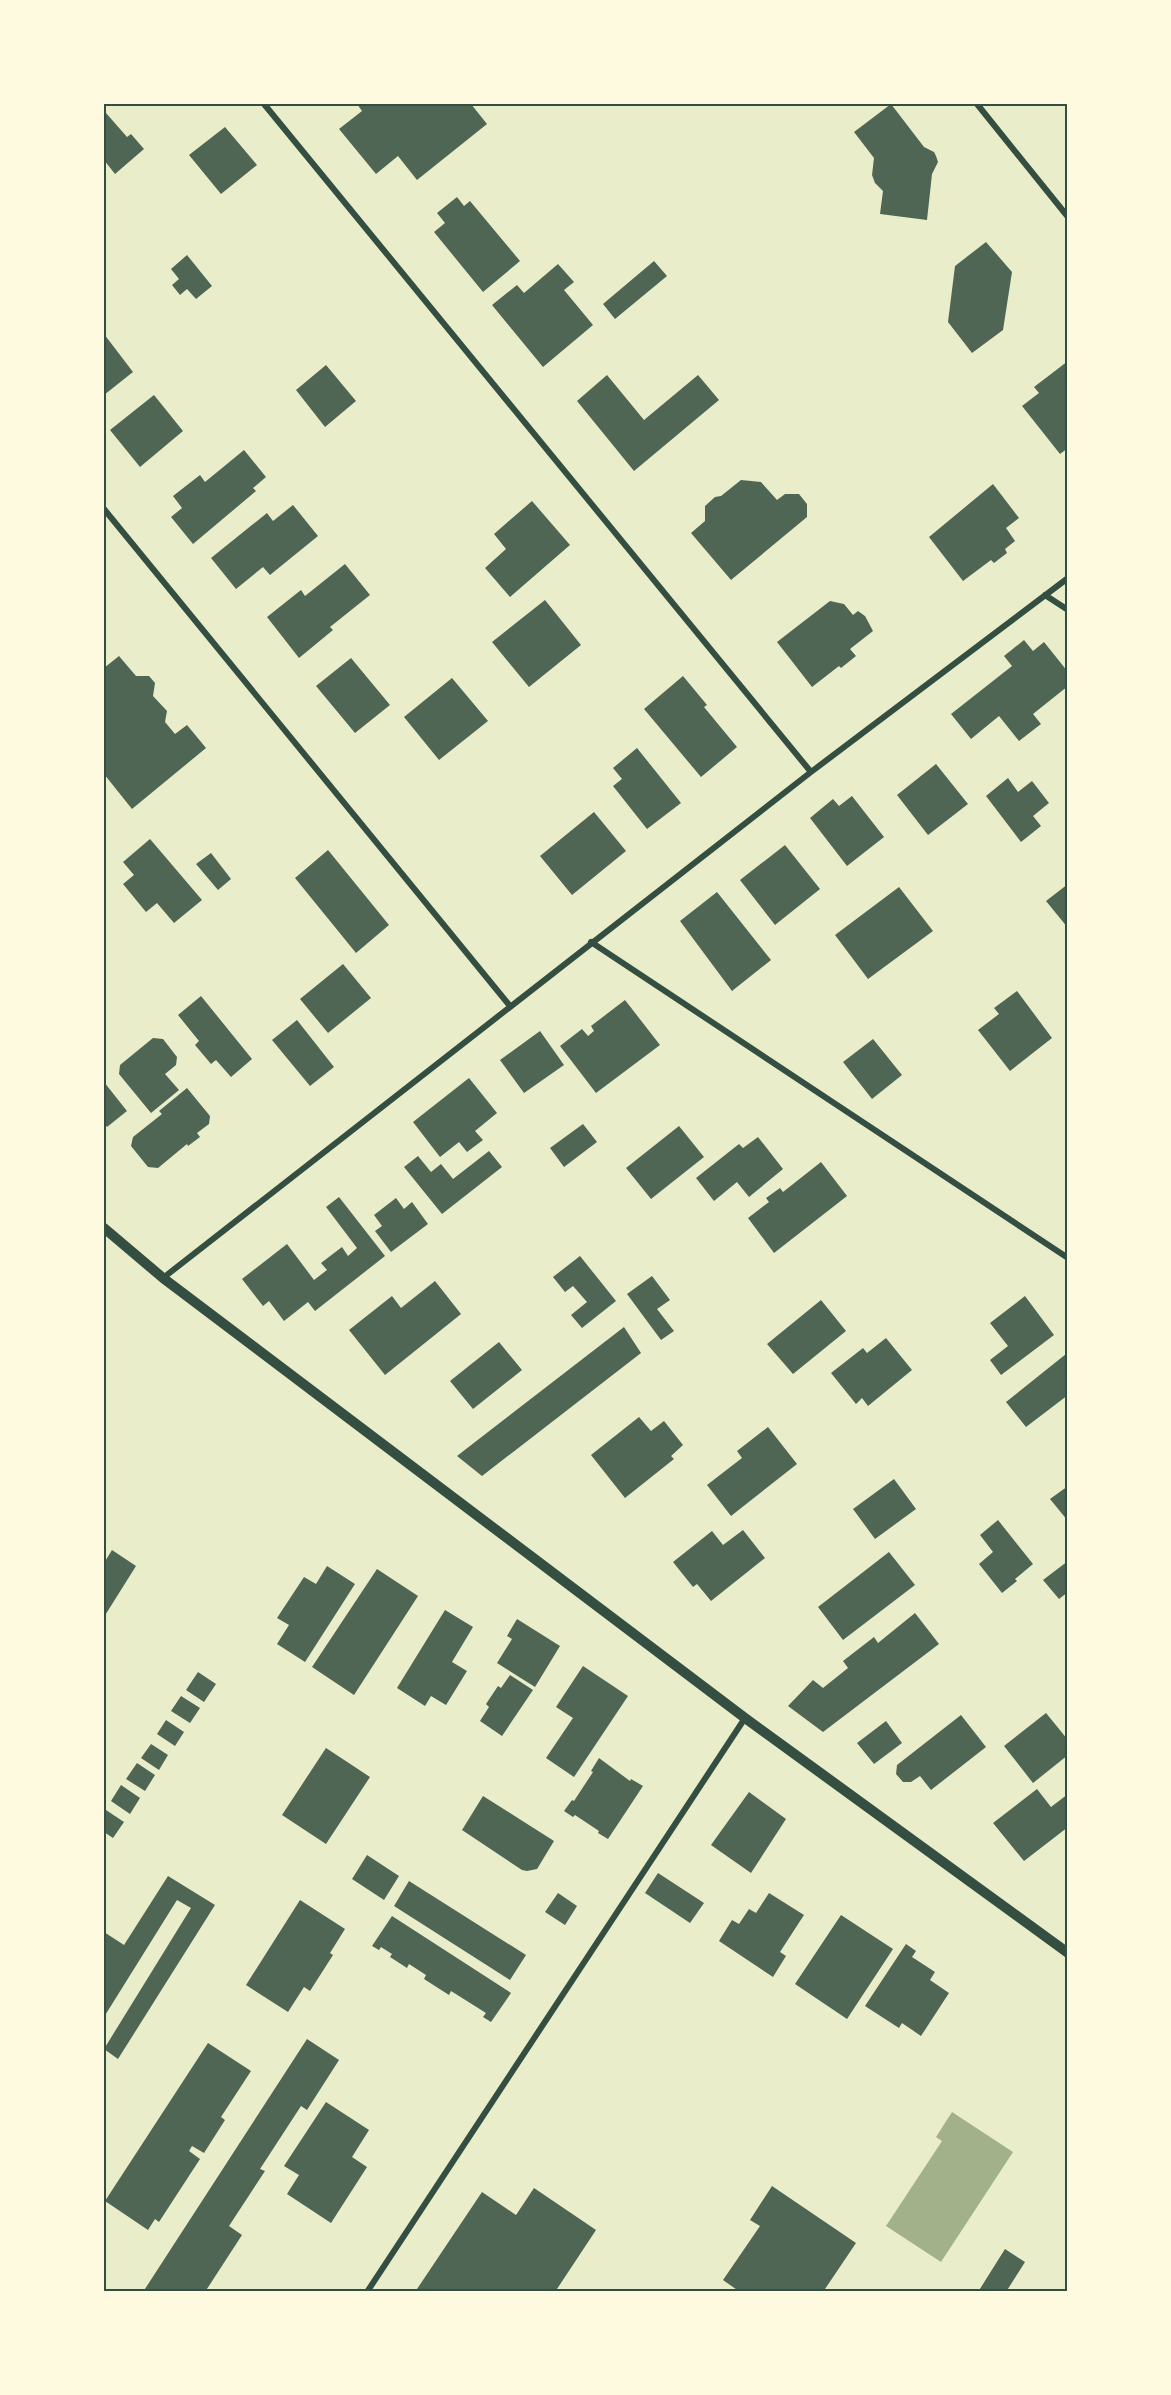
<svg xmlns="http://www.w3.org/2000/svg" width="1171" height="2395" font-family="'IBM Plex Serif',serif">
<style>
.water{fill:#a3b18a}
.building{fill:#4f6655}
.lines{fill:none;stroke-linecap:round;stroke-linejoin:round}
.minor{stroke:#344e41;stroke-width:6}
.tertiary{stroke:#344e41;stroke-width:10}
.neatline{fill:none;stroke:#344e41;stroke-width:2}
</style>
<rect width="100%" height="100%" fill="#e9edc9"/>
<!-- water -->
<path class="water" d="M 952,2112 L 1013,2152 L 941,2262 L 886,2226 L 942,2141 L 936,2137 Z"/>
<!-- building -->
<path class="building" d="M 357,104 L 471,104 L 487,124 L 417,180 L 398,156 L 376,174 L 339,129 L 362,111 Z
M 891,104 L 924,147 L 934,152 L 936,156 L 938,162 L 932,174 L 927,220 L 880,214 L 883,191 L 875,183 L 872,175 L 874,158 L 854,132 Z
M 106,113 L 127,137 L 131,134 L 144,149 L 115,174 L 104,160 L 104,115 Z
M 225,127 L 257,165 L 221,194 L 189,155 Z
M 457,197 L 464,206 L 470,201 L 520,261 L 483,292 L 434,232 L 445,223 L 437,213 Z
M 986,242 L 1012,272 L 1003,330 L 972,353 L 948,322 L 955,266 Z
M 187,255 L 212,286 L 196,299 L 187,289 L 180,295 L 172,285 L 179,279 L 171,269 Z
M 654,261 L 667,276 L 615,319 L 603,304 Z
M 558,264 L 574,282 L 564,290 L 593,325 L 543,367 L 492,305 L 517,285 L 524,293 Z
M 104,334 L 133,372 L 104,395 Z
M 1068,361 L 1068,448 L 1060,454 L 1022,406 L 1039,393 L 1034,387 Z
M 326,365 L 356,401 L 325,427 L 296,390 Z
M 607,375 L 644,420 L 698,375 L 719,400 L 634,471 L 577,401 Z
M 154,395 L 183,431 L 140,467 L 110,430 Z
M 244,450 L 266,477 L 253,488 L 256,491 L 193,544 L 171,517 L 182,508 L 173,496 L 200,475 L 205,482 Z
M 741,480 L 761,482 L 777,500 L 785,494 L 799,494 L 807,504 L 807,517 L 731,580 L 691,533 L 705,521 L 705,506 L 715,497 L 721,496 Z
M 993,484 L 1019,518 L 1006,528 L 1015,541 L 1005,549 L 1007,553 L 994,563 L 991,560 L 963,581 L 929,537 Z
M 532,501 L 570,545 L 510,597 L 485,568 L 506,549 L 494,534 Z
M 293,505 L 318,536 L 270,575 L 263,567 L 236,589 L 211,558 L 267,513 L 273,521 Z
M 345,564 L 370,595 L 330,627 L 333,630 L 299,658 L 267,617 L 301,590 L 305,596 Z
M 545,600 L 581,645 L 529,687 L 492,642 Z
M 830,601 L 844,604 L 853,615 L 858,611 L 865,616 L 873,631 L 850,649 L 856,656 L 841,668 L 839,666 L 812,687 L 777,642 Z
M 1024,640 L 1033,651 L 1044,642 L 1068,672 L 1068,686 L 1033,714 L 1041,724 L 1019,741 L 999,716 L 971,739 L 951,714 L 1012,666 L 1004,656 Z
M 119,656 L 136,676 L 149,676 L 155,683 L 153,696 L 167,711 L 165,722 L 175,734 L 187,725 L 206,748 L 132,809 L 104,774 L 104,668 Z
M 351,658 L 390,705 L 355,733 L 316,686 Z
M 683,676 L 707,705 L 704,707 L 737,747 L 701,777 L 644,709 Z
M 452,678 L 488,721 L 439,760 L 404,717 Z
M 637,748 L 681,803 L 647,829 L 613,786 L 622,779 L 613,768 Z
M 936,764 L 968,804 L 928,835 L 897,795 Z
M 1008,778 L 1018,792 L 1032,781 L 1049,803 L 1033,816 L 1041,826 L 1021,842 L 986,796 Z
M 852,796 L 884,837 L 847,866 L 810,818 L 833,799 L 839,806 Z
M 594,812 L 626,851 L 572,895 L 540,856 Z
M 150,839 L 202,900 L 174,923 L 157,903 L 146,912 L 123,884 L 134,875 L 123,862 Z
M 785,845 L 820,889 L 775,925 L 740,880 Z
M 328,850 L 389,925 L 356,953 L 295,878 Z
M 211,853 L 231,879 L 218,890 L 196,864 Z
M 1068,884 L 1068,928 L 1046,901 Z
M 899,887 L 933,931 L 868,979 L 835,935 Z
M 717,892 L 771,960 L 732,991 L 680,921 Z
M 343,964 L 371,998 L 328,1033 L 300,999 Z
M 1017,991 L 1052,1038 L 1010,1071 L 978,1030 L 999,1014 L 994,1008 Z
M 201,996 L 252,1059 L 231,1077 L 216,1060 L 211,1064 L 195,1045 L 199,1041 L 178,1015 Z
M 625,1000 L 660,1045 L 596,1093 L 560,1046 L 582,1029 L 588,1036 L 594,1031 L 591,1026 Z
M 297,1020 L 334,1067 L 310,1086 L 272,1040 Z
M 540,1031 L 564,1065 L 524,1093 L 500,1060 Z
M 153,1038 L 163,1039 L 177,1057 L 176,1065 L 165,1074 L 179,1090 L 151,1113 L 119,1074 L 120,1065 Z
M 873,1039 L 902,1075 L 872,1099 L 843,1062 Z
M 469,1078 L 497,1113 L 475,1131 L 483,1140 L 467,1152 L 459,1142 L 440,1157 L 413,1122 Z
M 104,1082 L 127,1111 L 107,1127 L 104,1123 Z
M 187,1088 L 210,1116 L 209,1124 L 197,1133 L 200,1137 L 188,1146 L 187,1144 L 158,1168 L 148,1167 L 131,1146 L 133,1137 L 162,1114 L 159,1111 Z
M 583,1124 L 597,1142 L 564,1167 L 550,1148 Z
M 679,1126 L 704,1157 L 651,1199 L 626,1168 Z
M 758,1137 L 783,1169 L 749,1197 L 737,1182 L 714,1201 L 696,1178 L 739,1144 L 743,1148 Z
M 489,1151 L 502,1167 L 442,1214 L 404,1167 L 418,1156 L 431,1172 L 441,1164 L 453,1179 Z
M 821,1162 L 847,1196 L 774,1253 L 748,1218 L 769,1202 L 766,1198 L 780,1188 L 783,1192 Z
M 339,1197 L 385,1256 L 315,1311 L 308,1302 L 284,1321 L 269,1301 L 263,1306 L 242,1279 L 287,1244 L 314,1280 L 327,1270 L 321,1263 L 342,1247 L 348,1256 L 357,1248 L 326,1207 Z
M 396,1198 L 404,1209 L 412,1202 L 428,1224 L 391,1252 L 375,1231 L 382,1226 L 374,1215 Z
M 580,1256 L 616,1301 L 582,1328 L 571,1315 L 587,1302 L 573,1286 L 565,1292 L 553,1277 Z
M 652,1276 L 670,1300 L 657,1309 L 674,1331 L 661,1340 L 627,1294 Z
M 435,1281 L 461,1314 L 385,1375 L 349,1330 L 392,1296 L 401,1308 Z
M 1025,1296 L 1054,1335 L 1001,1375 L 990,1360 L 1008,1346 L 990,1323 Z
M 821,1300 L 846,1331 L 793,1374 L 767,1344 Z
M 624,1327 L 641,1353 L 482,1476 L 457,1456 Z
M 886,1338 L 912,1370 L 868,1406 L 862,1398 L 856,1404 L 831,1373 L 863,1348 L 867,1353 Z
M 499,1342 L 522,1370 L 473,1409 L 450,1381 Z
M 1066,1354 L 1068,1395 L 1026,1427 L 1006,1402 Z
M 639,1417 L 651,1431 L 664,1421 L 683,1445 L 671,1456 L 674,1459 L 625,1498 L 591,1455 Z
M 768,1427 L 797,1464 L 731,1516 L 707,1485 L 742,1458 L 737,1451 Z
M 894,1479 L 916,1509 L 875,1539 L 853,1509 Z
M 1068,1486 L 1068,1521 L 1050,1499 Z
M 998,1520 L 1033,1564 L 1015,1579 L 1017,1581 L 1002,1593 L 979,1564 L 993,1552 L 980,1535 Z
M 743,1530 L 765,1558 L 711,1601 L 697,1584 L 693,1587 L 673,1562 L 712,1531 L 723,1545 Z
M 112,1550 L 136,1566 L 104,1617 L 104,1563 Z
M 889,1552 L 915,1585 L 843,1640 L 818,1607 Z
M 1068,1561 L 1068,1592 L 1059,1599 L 1043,1580 Z
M 327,1566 L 355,1584 L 305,1662 L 277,1644 L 289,1625 L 277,1618 L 304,1577 L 316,1584 Z
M 377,1569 L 418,1596 L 354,1695 L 312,1667 Z
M 445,1610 L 473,1627 L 452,1662 L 467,1671 L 446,1705 L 431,1696 L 425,1706 L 397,1688 Z
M 915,1613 L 939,1644 L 823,1732 L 788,1706 L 813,1680 L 823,1688 L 848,1668 L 843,1661 L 874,1637 L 878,1643 Z
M 517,1619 L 560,1646 L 535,1687 L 497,1663 L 512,1639 L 507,1636 Z
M 583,1666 L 628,1696 L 574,1777 L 546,1758 L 573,1718 L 556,1707 Z
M 198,1672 L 216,1684 L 204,1702 L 186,1690 Z
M 510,1675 L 533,1690 L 502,1736 L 480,1721 L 489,1707 L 486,1704 L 498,1686 L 501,1688 Z
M 181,1696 L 200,1708 L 190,1723 L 171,1711 Z
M 1046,1713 L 1068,1740 L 1068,1755 L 1033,1783 L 1004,1746 Z
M 961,1715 L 986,1747 L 931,1790 L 920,1776 L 911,1782 L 903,1782 L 896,1774 L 897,1765 Z
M 166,1720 L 184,1732 L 175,1746 L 157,1734 Z
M 886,1721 L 902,1743 L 874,1764 L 857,1743 Z
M 151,1744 L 168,1755 L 159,1770 L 141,1758 Z
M 326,1748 L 370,1777 L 326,1844 L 282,1815 Z
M 599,1758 L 630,1781 L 631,1779 L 643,1786 L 608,1839 L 598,1833 L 599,1831 L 575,1815 L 573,1817 L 564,1811 L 572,1800 L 574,1801 L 593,1772 L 591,1771 Z
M 137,1763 L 155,1775 L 145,1791 L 126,1779 Z
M 121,1785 L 140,1798 L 130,1814 L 111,1801 Z
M 1037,1789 L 1051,1807 L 1068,1794 L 1068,1827 L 1024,1861 L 993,1823 Z
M 749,1792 L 786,1819 L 751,1873 L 711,1845 Z
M 483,1796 L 554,1841 L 537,1869 L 527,1871 L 522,1870 L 462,1830 Z
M 106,1810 L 124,1822 L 113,1838 L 104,1832 L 104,1813 Z
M 367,1855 L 399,1876 L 384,1900 L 352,1879 Z
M 658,1873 L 704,1903 L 690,1923 L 645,1893 Z
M 168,1876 L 215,1905 L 118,2059 L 104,2049 L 191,1908 L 177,1900 L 104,2017 L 104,1932 L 124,1945 Z
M 409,1881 L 526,1955 L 510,1980 L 394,1906 Z
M 558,1893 L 577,1906 L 565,1925 L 545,1912 Z
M 769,1893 L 804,1915 L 780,1952 L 786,1956 L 773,1977 L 719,1941 L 732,1920 L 739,1924 L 749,1909 L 756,1913 Z
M 300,1900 L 345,1929 L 330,1953 L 333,1955 L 310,1991 L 304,1987 L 288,2012 L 246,1985 Z
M 841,1915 L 893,1949 L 847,2019 L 795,1984 Z
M 392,1916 L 511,1993 L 491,2022 L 483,2017 L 486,2013 L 451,1991 L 449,1995 L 424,1979 L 426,1975 L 409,1964 L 407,1968 L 390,1957 L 392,1954 L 381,1947 L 379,1950 L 372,1946 Z
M 906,1944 L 916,1951 L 912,1957 L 935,1972 L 930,1980 L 949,1993 L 921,2036 L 902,2023 L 899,2028 L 865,2006 Z
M 307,2039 L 339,2060 L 307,2110 L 301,2106 L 260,2169 L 265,2171 L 229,2226 L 242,2235 L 205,2292 L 143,2292 Z
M 208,2043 L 251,2071 L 221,2117 L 225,2120 L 204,2153 L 192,2146 L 189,2151 L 200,2159 L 159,2222 L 155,2219 L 148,2230 L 105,2201 Z
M 326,2102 L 369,2130 L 352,2157 L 367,2167 L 331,2223 L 287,2194 L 299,2175 L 284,2166 Z
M 772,2186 L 856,2243 L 823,2292 L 740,2292 L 723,2280 L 760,2226 L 750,2220 Z
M 534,2188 L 596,2230 L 555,2292 L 415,2292 L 482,2192 L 516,2215 Z
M 1005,2249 L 1025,2262 L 1006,2292 L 978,2292 Z"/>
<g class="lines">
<!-- minor -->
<path class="minor" d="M 264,104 L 811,772
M 977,104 L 1068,217
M 104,509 L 510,1006
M 1045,595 L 1068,610
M 591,942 L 1068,1258
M 163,1278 L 811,772 L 1068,578
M 367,2292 L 745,1718"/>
<!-- tertiary -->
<path class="tertiary" d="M 104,1228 L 163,1278 L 745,1718 L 1068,1953"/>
</g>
<!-- border -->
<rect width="1171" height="2395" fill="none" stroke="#fefae0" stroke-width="210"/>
<rect x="105" y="105" width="961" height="2185" class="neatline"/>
</svg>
